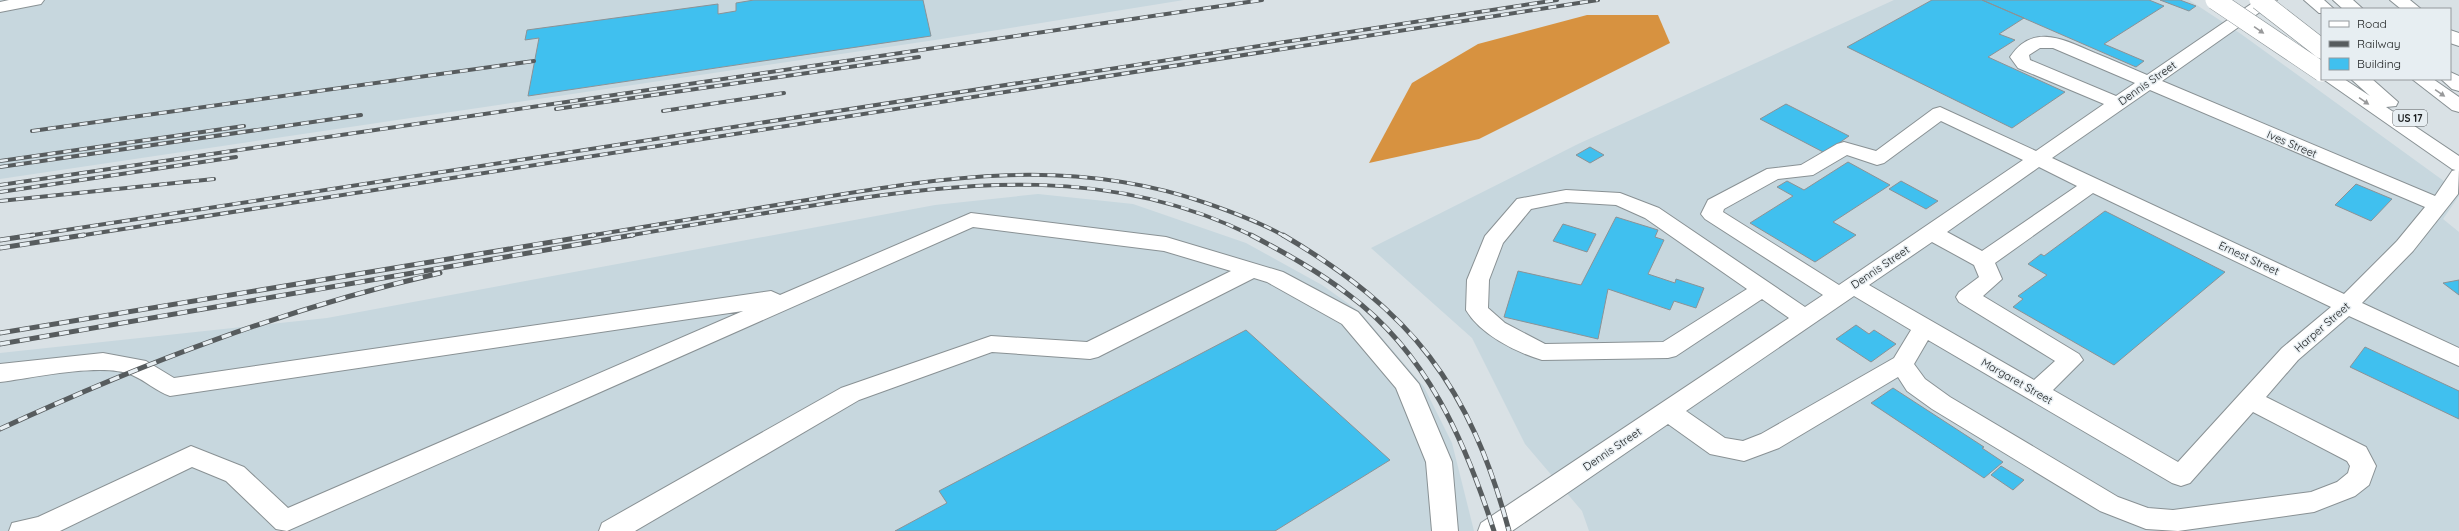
<svg xmlns="http://www.w3.org/2000/svg" width="2459" height="531" font-family="Quicksand,sans-serif">
<style>
.built{fill:#c7d7de}
.forest{fill:#d79240}
.building{fill:#40c0ef;stroke:#8b9296}
.lines{fill:none;stroke-linecap:round;stroke-linejoin:round}
.minor-casing{stroke:#899194;stroke-width:2}
.highway-casing{stroke:#899194;stroke-width:2}
.minor{fill:#fff;fill-rule:evenodd}
.highway{fill:#fff;fill-rule:evenodd}
.rail-far1-casing{stroke:#575c5e;stroke-width:4}
.rail-casing{stroke:#575c5e;stroke-width:5}
.rail-far1{stroke:#e7eef2;stroke-width:2.5;stroke-dasharray:8;stroke-linecap:butt}
.rail{stroke:#e7eef2;stroke-width:3.5;stroke-dasharray:10;stroke-linecap:butt}
.highway-bridge-casing{stroke:#899194;stroke-width:20;stroke-linecap:butt}
.highway-bridge{stroke:#fff;stroke-width:19}
.oneway{fill:#98999a}
.labels{text-anchor:middle;stroke-width:3;stroke-linejoin:round;paint-order:stroke}
.shield{fill:#e7eef2;stroke:#585c5e;stroke-width:1}
.shield-label{font-size:10px;font-weight:bold;fill:#1a1d1e}
.street-label{font-size:11px;fill:#1a1d1e;stroke:#e7eef2}
</style>
<rect width="100%" height="100%" fill="#d9e1e5"/>
<!-- built -->
<path class="built" d="M 0,0 L 1184,0 L 935,40 L 0,179 Z
M 1894,0 L 2189,0 L 2241,34 L 2459,192 L 2459,196 L 2443,219 L 2459,232 L 2459,531 L 1589,531 L 1582,511 L 1525,444 L 1472,338 L 1371,248 L 1578,144 Z
M 1038,194 L 1133,204 L 1246,243 L 1322,285 L 1360,312 L 1424,387 L 1452,443 L 1474,531 L 0,531 L 0,353 L 327,318 L 935,205 Z"/>
<!-- forest -->
<path class="forest" d="M 1587,15 L 1658,15 L 1670,43 L 1479,139 L 1369,163 L 1412,83 L 1478,44 Z"/>
<!-- building -->
<path class="building" d="M 754,0 L 923,0 L 931,36 L 528,96 L 539,38 L 525,40 L 527,30 L 718,4 L 718,14 L 736,11 L 736,3 Z
M 1932,0 L 1982,0 L 2024,18 L 1999,34 L 2015,40 L 1988,57 L 2065,92 L 2012,128 L 1847,47 Z
M 1982,0 L 2149,0 L 2164,6 L 2104,44 L 2144,61 L 2136,67 Z
M 2160,0 L 2180,0 L 2196,6 L 2189,11 Z
M 1786,104 L 1849,136 L 1825,153 L 1760,119 Z
M 1590,147 L 1604,155 L 1590,163 L 1576,155 Z
M 1848,162 L 1890,185 L 1833,222 L 1856,235 L 1815,262 L 1750,223 L 1793,196 L 1777,187 L 1787,181 L 1804,190 Z
M 1901,181 L 1938,201 L 1926,209 L 1889,189 Z
M 2356,184 L 2392,199 L 2371,221 L 2335,205 Z
M 2105,211 L 2225,272 L 2114,365 L 2013,307 L 2023,299 L 2018,296 L 2047,275 L 2028,264 L 2041,254 L 2044,256 Z
M 1616,217 L 1658,230 L 1655,237 L 1664,240 L 1648,274 L 1675,283 L 1676,279 L 1704,288 L 1696,308 L 1674,301 L 1670,310 L 1608,289 L 1598,339 L 1504,317 L 1518,271 L 1581,285 Z
M 1563,224 L 1596,234 L 1587,252 L 1553,241 Z
M 2459,280 L 2459,295 L 2443,283 Z
M 1856,325 L 1869,334 L 1874,330 L 1896,344 L 1871,362 L 1836,339 Z
M 1246,330 L 1390,460 L 1275,531 L 895,531 L 947,503 L 939,491 Z
M 2365,347 L 2459,391 L 2459,419 L 2350,367 Z
M 1893,388 L 1984,447 L 1982,448 L 2003,462 L 1984,478 L 1871,403 Z
M 2001,466 L 2024,480 L 2013,490 L 1991,475 Z"/>
<g class="lines">
<defs>
<path id="minor" d="M 9,0 L 44,0 L 41,4 L 0,12 L 0,2 Z
M 2257,0 L 2277,0 L 2162,81 L 2435,196 L 2452,171 L 2459,169 L 2458,194 L 2413,251 L 2362,303 L 2459,348 L 2459,366 L 2349,316 L 2298,360 L 2266,397 L 2366,447 L 2376,466 L 2369,485 L 2355,496 L 2314,512 L 2178,531 L 2146,529 L 2100,511 L 1932,409 L 1907,391 L 1898,377 L 1779,448 L 1744,461 L 1710,454 L 1668,424 L 1512,531 L 1478,531 L 1481,523 L 1789,318 L 1762,299 L 1676,356 L 1668,358 L 1542,360 C 1515,352 1480,334 1466,310 L 1467,280 L 1485,236 L 1517,199 L 1566,190 L 1620,193 L 1659,208 L 1805,307 L 1823,295 L 1705,219 L 1701,214 L 1708,200 L 1767,169 L 1801,165 L 1837,144 L 1844,142 L 1876,151 L 1933,109 L 1940,107 L 2036,151 L 2104,104 L 2018,68 L 2010,57 C 2033,22 2065,40 2095,53 C 2113,60 2130,68 2147,75 ZM 2040,48 L 2053,48 L 2135,83 L 2116,96 L 2030,60 L 2029,55 ZM 2150,90 L 2425,207 L 2397,241 L 2344,294 L 2052,158 ZM 1941,121 L 2023,160 L 1839,285 L 1723,212 L 1724,209 L 1778,179 L 1813,175 L 1847,155 L 1877,165 L 1884,163 ZM 2039,167 L 2077,186 L 1982,251 L 1947,232 ZM 2093,193 L 2331,307 L 2282,348 L 2178,462 L 2053,390 L 2083,360 L 2079,354 L 1983,296 L 2002,279 L 1995,263 ZM 1566,202 L 1616,205 L 1645,218 L 1747,289 L 1663,342 L 1545,344 L 1505,323 L 1488,308 L 1489,280 L 1503,243 L 1531,209 ZM 1932,242 L 1974,265 L 1979,277 L 1959,292 L 1956,297 L 1959,302 L 2055,361 L 2034,380 L 1869,285 ZM 1854,296 L 1911,330 L 1894,358 L 1761,434 L 1743,441 L 1725,438 L 1686,411 ZM 1928,340 L 2172,483 L 2181,486 L 2190,483 L 2253,412 L 2347,461 L 2350,466 L 2348,473 L 2337,482 L 2311,492 L 2173,510 L 2148,508 L 2118,497 L 1950,397 L 1925,379 L 1914,364 Z
M 971,213 L 1166,237 L 1283,272 L 1358,312 L 1419,384 L 1452,462 L 1458,531 L 1432,531 L 1426,462 L 1396,388 L 1342,324 L 1267,282 L 1254,278 L 1098,357 L 1090,359 L 992,352 L 859,400 L 635,531 L 599,531 L 602,523 L 841,388 L 991,336 L 1087,342 L 1231,271 L 1164,251 L 973,227 L 287,531 L 276,529 L 226,481 L 192,467 L 60,531 L 9,531 L 12,523 L 38,517 L 191,446 L 244,467 L 288,508 L 743,311 L 170,396 C 156,391 146,381 132,375 C 103,362 33,378 0,382 L 0,364 L 103,353 L 146,361 L 174,378 L 771,291 L 780,295 Z"/>
<path id="highway" d="M 2304,0 L 2324,0 L 2334,9 L 2322,9 L 2322,13 L 2319,13 Z
M 2333,0 L 2353,0 L 2363,9 L 2343,9 Z
M 2390,0 L 2410,0 L 2421,9 L 2401,9 Z
M 2450,30 L 2459,33 L 2459,46 L 2450,43 Z
M 2450,72 L 2459,76 L 2459,91 L 2452,89 L 2441,79 L 2450,79 Z
M 2323,79 L 2344,79 L 2370,96 L 2351,79 L 2372,79 L 2398,102 L 2396,106 L 2386,107 L 2459,156 L 2459,171 L 2452,169 Z
M 2412,79 L 2433,79 L 2459,97 L 2459,112 L 2452,110 Z"/>
</defs>
<!-- minor casing -->
<use href="#minor" class="minor-casing"/>
<!-- highway casing -->
<use href="#highway" class="highway-casing"/>
<!-- minor -->
<use href="#minor" class="minor"/>
<!-- highway -->
<use href="#highway" class="highway"/>
<defs>
<path id="rail-far1" d="M 556,109 L 919,57
M 663,111 L 784,93
M 32,131 L 534,61
M 0,161 L 244,126
M 0,167 L 361,115
M 0,185 L 1262,0
M 0,192 L 236,157
M 0,201 L 214,179
M 27,236 L 1557,0
M 78,236 L 1598,0
M 588,236 C 661,224 734,212 807,200 C 945,177 1069,156 1206,203 C 1232,212 1260,222 1284,236
M 627,236 C 690,225 753,215 816,205 C 967,181 1110,165 1253,236"/>
<path id="rail" d="M 1251,235 C 1285,253 1318,271 1349,295 C 1427,353 1465,441 1494,531
M 1283,235 C 1412,311 1470,386 1509,531
M 0,240 L 33,235
M 0,248 L 84,235
M 0,333 L 594,235
M 0,344 L 633,235
M 0,429 C 143,363 287,308 440,273"/>
</defs>
<!-- rail-far1 casing -->
<use href="#rail-far1" class="rail-far1-casing"/>
<!-- rail casing -->
<use href="#rail" class="rail-casing"/>
<!-- rail-far1 -->
<use href="#rail-far1" class="rail-far1"/>
<!-- rail -->
<use href="#rail" class="rail"/>
<defs>
<path id="highway-bridge" d="M 2215,0 L 2322,72
M 2259,0 L 2322,49"/>
</defs>
<!-- highway-bridge casing -->
<use href="#highway-bridge" class="highway-bridge-casing"/>
<!-- highway-bridge -->
<use href="#highway-bridge" class="highway-bridge"/>
</g>
<!-- one-way arrows -->
<defs><path id="oneway-solid" d="M-6-.8H1V-3.2L6.5 0L1 3.2V.8H-6Z"/></defs>
<g class="oneway">
<use href="#oneway-solid" transform="translate(2259 30) rotate(34)"/>
<use href="#oneway-solid" transform="translate(2440 93) rotate(35)"/>
<use href="#oneway-solid" transform="translate(2364 101) rotate(34)"/>
</g>
<g class="labels">
<!-- shield labels -->
<rect class="shield" x="2393" y="110" width="34" height="16" rx="3"/>
<g class="shield-label">
<text x="2410" y="122">US 17</text>
</g>
<!-- street labels -->
<g class="street-label">
<text transform="translate(2147 83) rotate(-35)" y="4">Dennis Street</text>
<text transform="translate(2292 144) rotate(23)" y="4">Ives Street</text>
<text transform="translate(2249 258) rotate(25)" y="4">Ernest Street</text>
<text transform="translate(1880 267) rotate(-34)" y="4">Dennis Street</text>
<text transform="translate(2322 327) rotate(-41)" y="4">Harper Street</text>
<text transform="translate(2017 381) rotate(30)" y="4">Margaret Street</text>
<text transform="translate(1612 449) rotate(-34)" y="4">Dennis Street</text>
</g>
</g>
<!-- legend -->
<rect x="2321" y="8" width="130" height="72" fill="#e7eef2" stroke="#959a9d"/>
<rect x="2329" y="21" width="20" height="6" fill="#ffffff" stroke="#959a9d"/>
<text x="2357" y="28" font-size="12" fill="#1a1d1e">Road</text>
<rect x="2329" y="41" width="20" height="6" fill="#575c5e" stroke="#959a9d"/>
<text x="2357" y="48" font-size="12" fill="#1a1d1e">Railway</text>
<rect x="2329" y="58" width="20" height="12" fill="#40c0ef" stroke="#959a9d"/>
<text x="2357" y="68" font-size="12" fill="#1a1d1e">Building</text>
</svg>
